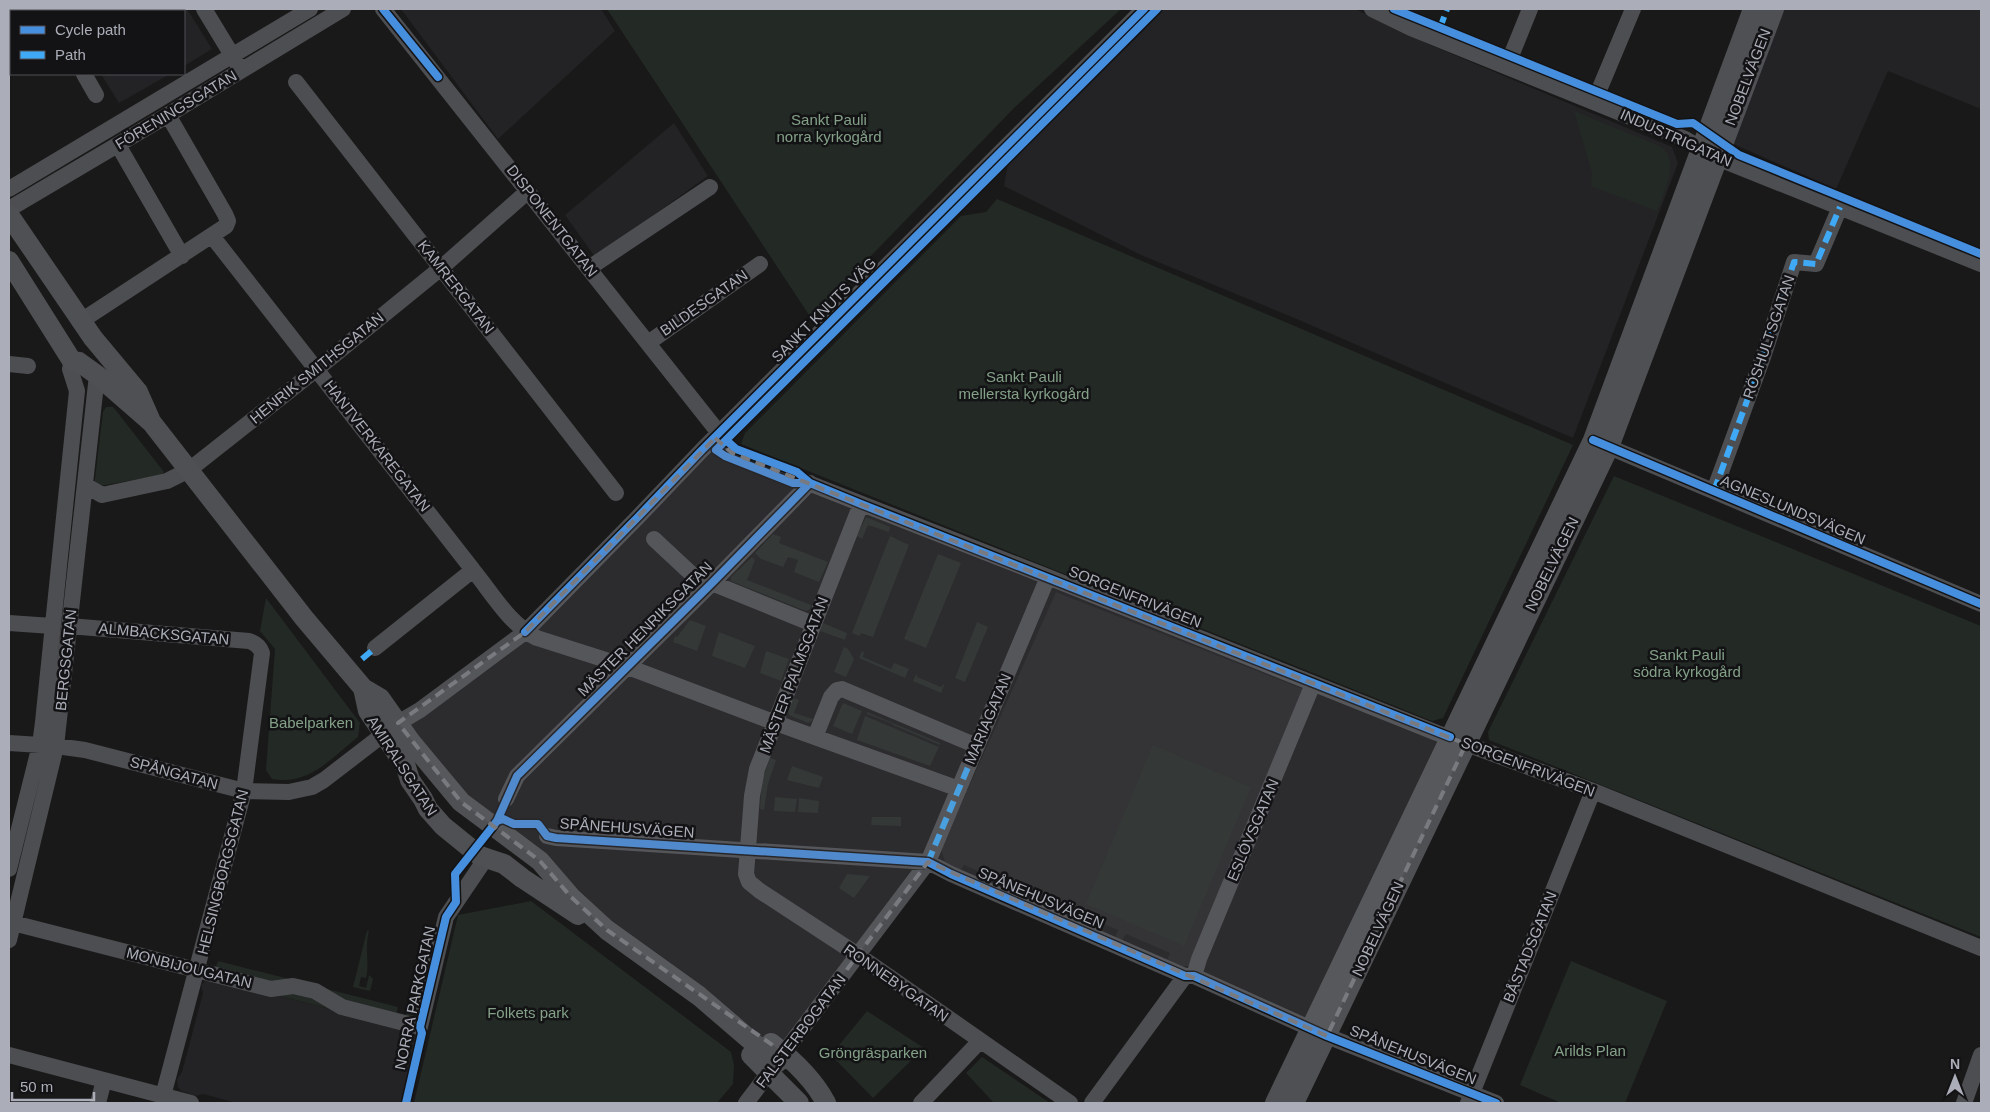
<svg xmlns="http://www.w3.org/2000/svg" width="1990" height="1112" font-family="Helvetica,sans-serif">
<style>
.built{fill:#232325}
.green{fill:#232924}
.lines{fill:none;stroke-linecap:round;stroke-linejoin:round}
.minor{stroke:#4d4e51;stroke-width:16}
.major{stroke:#4f5053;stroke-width:20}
.quiet{stroke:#3fa9f5;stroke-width:6;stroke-dasharray:12 6;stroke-linecap:butt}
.cycleway-casing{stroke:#131315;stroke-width:11}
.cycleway{stroke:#468fdf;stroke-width:8}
.marked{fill:#787a80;fill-opacity:0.2;stroke:#787a80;stroke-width:4;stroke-dasharray:10 6;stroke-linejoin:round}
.labels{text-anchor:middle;stroke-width:5;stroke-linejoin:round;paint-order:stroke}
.street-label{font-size:15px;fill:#abaeb8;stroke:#131315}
.park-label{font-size:15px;fill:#84a188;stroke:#131315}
</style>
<rect width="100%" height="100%" fill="#191919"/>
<!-- built -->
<path class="built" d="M 62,9 L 187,9 L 212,49 L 184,66 L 184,11 L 64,11 Z
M 401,9 L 601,9 L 615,31 L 498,139 Z
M 1163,9 L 1355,9 L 1428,44 L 1672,147 L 1678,163 L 1573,438 L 1292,317 L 1141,255 L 1004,186 L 1008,163 Z
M 1779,9 L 1981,9 L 1981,109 L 1888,71 L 1836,189 L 1729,142 Z
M 101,74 L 170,74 L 119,103 Z
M 674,123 L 708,176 L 595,257 L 565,215 Z
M 1056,592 L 1303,689 L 1191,964 L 1188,966 L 1181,966 L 1167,960 L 1170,953 L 1126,934 L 1122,941 L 1115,938 L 1118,930 L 1073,911 L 1070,918 L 1032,902 L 1034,895 L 964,865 L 960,871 L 945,862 L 941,849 Z
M 213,979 L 419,1032 L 403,1103 L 237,1103 L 203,1094 L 195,1096 L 181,1091 L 178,1087 L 177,1079 L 182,1072 L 203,993 L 201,985 L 206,980 Z"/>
<!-- green -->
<path class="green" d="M 607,9 L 1121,9 L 1013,109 L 811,318 Z
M 1574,111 L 1662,147 C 1680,164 1664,191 1657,211 L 1591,186 L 1592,173 Z
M 997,199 L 1573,445 L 1443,718 L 1432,721 L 1141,604 L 1139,600 L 1132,597 L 1127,599 L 741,444 L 745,433 L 961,216 L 986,212 Z
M 106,407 L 113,407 L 118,413 L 164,472 L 162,475 L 94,487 L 103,412 Z
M 1614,476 L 1981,626 L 1981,937 L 1489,740 L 1488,732 Z
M 866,517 L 890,527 L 889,532 L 868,525 L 862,539 L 857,536 Z
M 773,534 L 781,537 L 779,543 L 828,562 L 819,582 L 794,572 L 798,560 L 788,557 L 783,567 L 761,559 L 755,553 Z
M 890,536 L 909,545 L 873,637 L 861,633 L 860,636 L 852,633 Z
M 938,554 L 961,563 L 926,648 L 904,639 Z
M 752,557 L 755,560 L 747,580 L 811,605 L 810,609 L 806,611 L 731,581 L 731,577 Z
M 266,598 L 360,723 L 358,737 C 331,758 309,786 272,779 L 266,770 L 275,649 L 260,631 Z
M 690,620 L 706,626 L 697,651 L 673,642 L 675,636 L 677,637 Z
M 977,622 L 988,627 L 965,682 L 955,678 Z
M 823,623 L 847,633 L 845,640 L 820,631 Z
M 719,632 L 755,646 L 745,668 L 712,656 Z
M 844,647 L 848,649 L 854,659 L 846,677 L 834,672 Z
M 766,651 L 789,659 L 781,681 L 760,673 Z
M 862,651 L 864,652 L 863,657 L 891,669 L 894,663 L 909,669 L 905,678 L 859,658 Z
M 917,673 L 917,677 L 941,687 L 945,683 L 941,693 L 913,681 Z
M 793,698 L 799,700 L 794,713 L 813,719 L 812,721 L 808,723 L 789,715 L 788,710 Z
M 843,703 L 862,711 L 852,734 L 833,726 Z
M 867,712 L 940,743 L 940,745 L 893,725 L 893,724 L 867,714 Z
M 865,716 L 939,747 L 930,766 L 857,740 Z
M 1153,745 L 1251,787 L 1184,946 L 1086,904 Z
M 770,758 L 776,760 L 768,784 L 764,810 L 760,809 L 762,781 Z
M 792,766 L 823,777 L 819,788 L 787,780 Z
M 775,797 L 797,799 L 795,812 L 774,811 Z
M 799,798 L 819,801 L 818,813 L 798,812 Z
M 872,817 L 901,817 L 901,826 L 871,825 Z
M 847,874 L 870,876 L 854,898 L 839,888 Z
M 531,901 L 731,1052 L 734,1065 L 733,1084 L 717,1103 L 414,1103 L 458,915 Z
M 367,931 L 369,931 C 364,950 370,960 366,978 L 361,977 L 359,986 L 366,988 L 369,975 L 373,979 L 370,991 L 353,987 Z
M 423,940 L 426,941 L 423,942 L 417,971 L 426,974 L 423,985 L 416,983 L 413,997 L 420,999 L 415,1017 L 405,1018 Z
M 218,961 L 293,980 L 276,984 L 215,969 Z
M 1571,961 L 1667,1001 L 1625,1103 L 1561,1103 L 1520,1085 Z
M 323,988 L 398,1007 L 396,1016 L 344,1003 Z
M 294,991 L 318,997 L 334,1010 L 276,995 Z
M 867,1011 L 924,1048 L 873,1098 L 831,1055 Z
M 982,1057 L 1050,1103 L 994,1103 L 966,1073 Z"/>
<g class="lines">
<!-- minor -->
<path class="minor" d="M 45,9 L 46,11
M 204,9 L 238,65
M 383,9 L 719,433
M 1372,9 L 1411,28 L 1685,139 L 1717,158 L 1981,264
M 1507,66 L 1530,9
M 84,74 L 96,95
M 296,82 L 616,493
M 1594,102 L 1633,9
M 118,145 L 182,256
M 9,189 L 310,9
M 9,209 L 168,115 L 343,9
M 212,236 L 473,570 C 492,593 509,624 537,638 L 628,667 L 776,723 L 959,789
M 589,268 L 710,187
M 81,321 L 226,226 L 228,221 L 225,214 L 168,115
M 648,343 L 760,264
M 9,364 L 28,366
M 715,438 L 732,453 L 1048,577 L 1437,733 L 1593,791 L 1981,948
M 1597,442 L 1981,604
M 85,485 L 102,495 L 167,481 L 189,470 L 317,369 L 441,268 L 528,191
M 1714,491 L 1763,357 L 1794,262 L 1816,264 L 1840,207
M 861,504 L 757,769 L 752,796 L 746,874 L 749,882 L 760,891 L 858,955 L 1070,1103
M 654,539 L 698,580 L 712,583 L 813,624
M 9,623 L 52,626
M 69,626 L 249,641 C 255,643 260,647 262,653 L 244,791 L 163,1096
M 375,648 L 473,570
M 815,737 L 831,697 L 837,690 L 842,689 L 977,746
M 9,743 L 56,746 L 85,750 L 244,791 L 289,792 L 312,787 L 324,780 L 398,723 L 420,710 L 525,632 L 638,517 L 702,450 L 1144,9
M 506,799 L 517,776 L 712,583 L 810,483
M 547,836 L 556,838 L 928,862 L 951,874 L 1185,976 L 1194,976 L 1327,1036 L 1496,1103
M 9,869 L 40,745 L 43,722 L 77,391 L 70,369 L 72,361
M 13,923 L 271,989 L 293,986 L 315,991 L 342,1007 L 420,1027 L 446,917 L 486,858
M 9,940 L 56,746 L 97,375
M 1194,976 L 1199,959 L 1313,684
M 9,1055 L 191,1103
M 98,1103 L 104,1080
M 746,1103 L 928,862 L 1048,577
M 921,1103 L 980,1041
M 1092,1103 L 1185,976
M 1468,1103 L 1593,791
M 1964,1103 L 1981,1055"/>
<!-- major -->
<path class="major" d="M 9,215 L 93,338 L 138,392 L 150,419
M 9,261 L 72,361 L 79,362 L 97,375 L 152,423 L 304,618 L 363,688 L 380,698 L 411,742 L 461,802 L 540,861 L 571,897 L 607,930 L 699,996 L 777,1063
M 363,688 L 368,711 L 406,767 L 410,780 L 423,799 L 428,809 L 443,826 L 480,856 L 504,864 L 522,878 L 578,915
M 771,1043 C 792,1059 814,1080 826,1103
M 751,1055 L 799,1103
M 1275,1103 L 1593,440 L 1753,9
M 1294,1103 L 1609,447 L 1774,9"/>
<!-- quiet -->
<path class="quiet" d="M 1440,28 L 1447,9
M 1714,491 L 1763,357 L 1794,262 L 1816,264 L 1840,207
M 362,659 L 375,648
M 928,862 L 977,746"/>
<defs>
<path id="cycleway" d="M 383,9 L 438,77
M 1394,9 L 1677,124 L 1693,123 L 1739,155 L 1981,254
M 726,440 L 736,449 L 797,472 L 810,483 L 861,504 L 1450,737
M 1593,440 L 1981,604
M 810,483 L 793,483 L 725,456 L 716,450 L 1157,9
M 525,632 L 638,517 L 702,450 L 1144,9
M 497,821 L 503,819 L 514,824 L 538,824 L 547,836 L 556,838 L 928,862 L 951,874 L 1185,976 L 1194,976 L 1327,1036 L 1496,1103
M 406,1103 L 422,1033 L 420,1027 L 446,917 L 456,902 L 455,874 L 497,821 L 517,776 L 712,583 L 810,483"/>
</defs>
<!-- cycleway casing -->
<use href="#cycleway" class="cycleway-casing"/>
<!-- cycleway -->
<use href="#cycleway" class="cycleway"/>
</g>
<!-- marked area -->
<path class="marked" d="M 715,438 L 732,453 L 1466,744 L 1327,1036 L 928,862 L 784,1053 L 607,930 L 571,897 L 540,861 L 461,802 L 398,723 L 525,632 Z"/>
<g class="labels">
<!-- street labels -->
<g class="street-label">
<text transform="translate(1748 77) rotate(-69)" y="5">NOBELVÄGEN</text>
<text transform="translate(176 110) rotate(-31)" y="5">FÖRENINGSGATAN</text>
<text transform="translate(1676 138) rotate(24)" y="5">INDUSTRIGATAN</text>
<text transform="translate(552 221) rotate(52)" y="5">DISPONENTGATAN</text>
<text transform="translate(456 287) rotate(52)" y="5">KAMRERGATAN</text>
<text transform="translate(704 303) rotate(-35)" y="5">BILDESGATAN</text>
<text transform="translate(824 310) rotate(-45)" y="5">SANKT KNUTS VÄG</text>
<text transform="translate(1769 337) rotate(-71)" y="5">RÖSHULTSGATAN</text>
<text transform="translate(317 368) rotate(-39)" y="5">HENRIK SMITHSGATAN</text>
<text transform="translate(377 446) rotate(52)" y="5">HANTVERKAREGATAN</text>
<text transform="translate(1793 510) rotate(23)" y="5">AGNESLUNDSVÄGEN</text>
<text transform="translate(1552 564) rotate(-64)" y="5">NOBELVÄGEN</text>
<text transform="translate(1135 597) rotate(22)" y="5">SORGENFRIVÄGEN</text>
<text transform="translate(645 629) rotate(-45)" y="5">MÄSTER HENRIKSGATAN</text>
<text transform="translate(164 634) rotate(5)" y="5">ALMBACKSGATAN</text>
<text transform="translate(66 660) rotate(-84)" y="5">BERGSGATAN</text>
<text transform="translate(794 675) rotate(-69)" y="5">MÄSTER PALMSGATAN</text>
<text transform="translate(988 719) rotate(-67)" y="5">MARIAGATAN</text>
<text transform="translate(402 766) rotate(57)" y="5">AMIRALSGATAN</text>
<text transform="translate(1528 767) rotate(21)" y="5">SORGENFRIVÄGEN</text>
<text transform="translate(174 773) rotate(15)" y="5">SPÅNGATAN</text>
<text transform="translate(627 828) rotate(4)" y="5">SPÅNEHUSVÄGEN</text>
<text transform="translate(1253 830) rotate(-67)" y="5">ESLÖVSGATAN</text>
<text transform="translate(223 872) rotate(-76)" y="5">HELSINGBORGSGATAN</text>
<text transform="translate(1041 898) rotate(23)" y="5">SPÅNEHUSVÄGEN</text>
<text transform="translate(1378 929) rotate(-65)" y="5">NOBELVÄGEN</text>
<text transform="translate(1530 947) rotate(-68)" y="5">BÅSTADSGATAN</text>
<text transform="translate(189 968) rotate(14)" y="5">MONBIJOUGATAN</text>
<text transform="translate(896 983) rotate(35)" y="5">RONNEBYGATAN</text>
<text transform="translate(415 998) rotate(-78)" y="5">NORRA PARKGATAN</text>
<text transform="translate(801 1031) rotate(-53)" y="5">FALSTERBOGATAN</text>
<text transform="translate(1413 1055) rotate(22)" y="5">SPÅNEHUSVÄGEN</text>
</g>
<!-- park labels -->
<g class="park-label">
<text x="829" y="125">Sankt Pauli<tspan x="829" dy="17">norra kyrkogård</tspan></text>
<text x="1024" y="382">Sankt Pauli<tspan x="1024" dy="17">mellersta kyrkogård</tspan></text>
<text x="1687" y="660">Sankt Pauli<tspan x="1687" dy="17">södra kyrkogård</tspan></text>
<text x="311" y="728">Babelparken</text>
<text x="528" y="1018">Folkets park</text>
<text x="1590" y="1056">Arilds Plan</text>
<text x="873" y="1058">Gröngräsparken</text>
</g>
</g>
<!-- border -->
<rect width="1990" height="1112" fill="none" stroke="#abaeb8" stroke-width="20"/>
<!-- legend -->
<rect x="10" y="10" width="175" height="65" fill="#131315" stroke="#505156"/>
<rect x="20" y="26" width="25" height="8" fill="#468fdf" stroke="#505156"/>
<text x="55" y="35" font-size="15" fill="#abaeb8">Cycle path</text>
<rect x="20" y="51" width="25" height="8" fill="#3fa9f5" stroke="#505156"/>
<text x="55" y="60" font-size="15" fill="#abaeb8">Path</text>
<!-- north arrow -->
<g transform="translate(1955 1077)" stroke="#131315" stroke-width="4" paint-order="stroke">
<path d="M0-4L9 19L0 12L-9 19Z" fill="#abaeb8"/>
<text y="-8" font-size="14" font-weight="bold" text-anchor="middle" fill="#abaeb8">N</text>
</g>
<!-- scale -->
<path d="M12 1092v8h82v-8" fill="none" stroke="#abaeb8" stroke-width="2.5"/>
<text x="20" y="1092" font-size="15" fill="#abaeb8" stroke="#131315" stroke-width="4" paint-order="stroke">50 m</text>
</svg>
